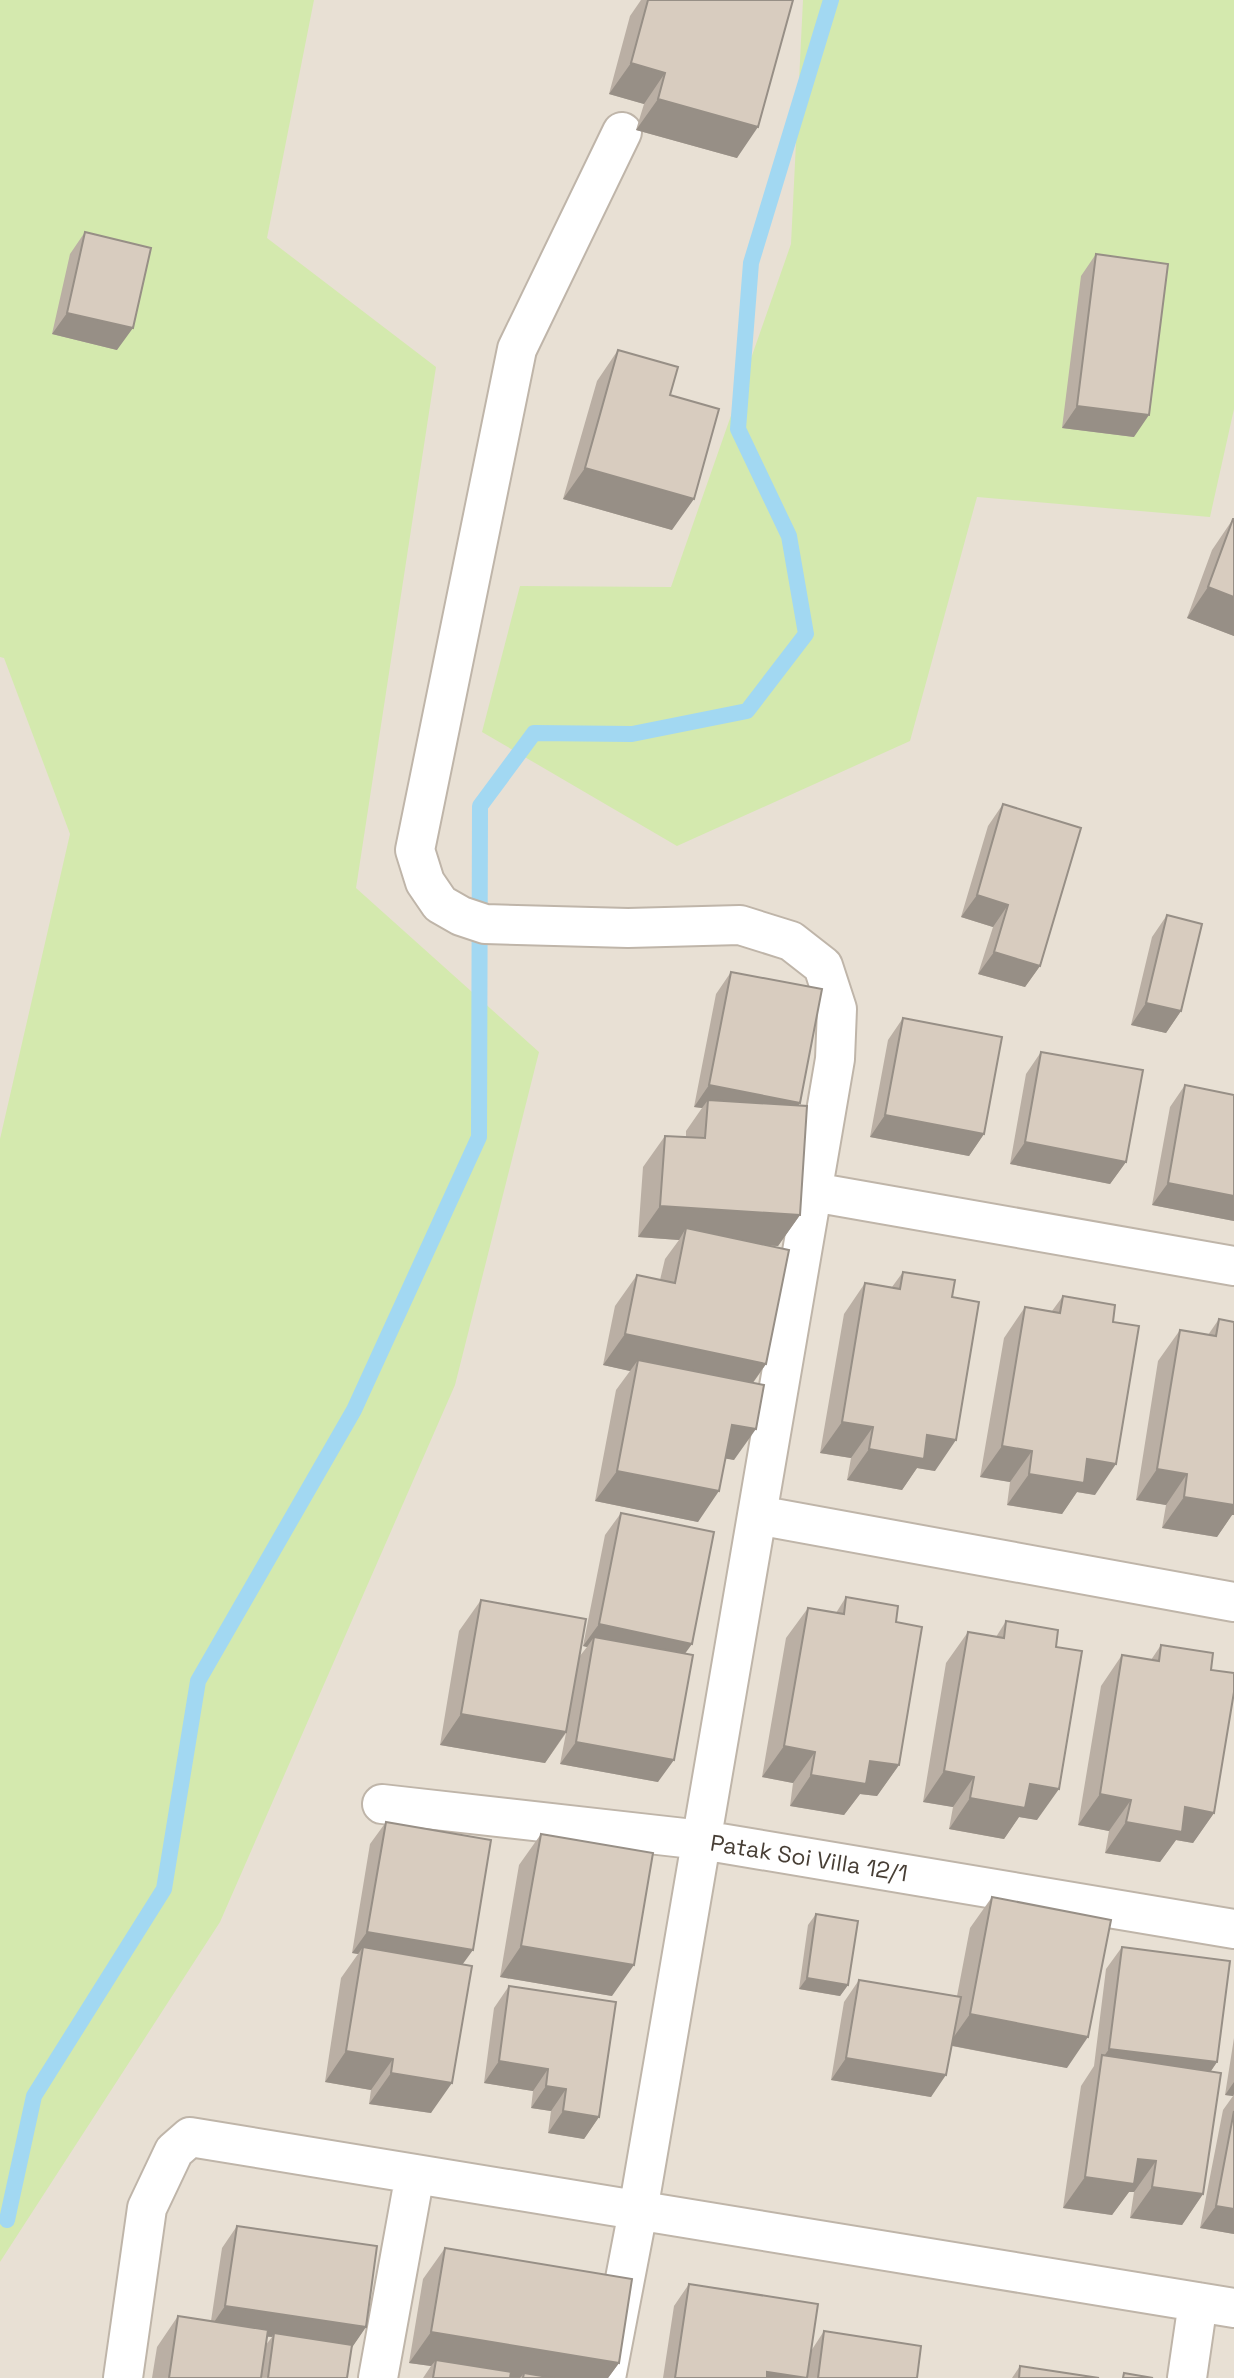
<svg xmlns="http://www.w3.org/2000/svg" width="1234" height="2378" font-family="'Space Grotesk',sans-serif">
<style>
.residential{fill:#e8e0d4}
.green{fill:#d4e9ae}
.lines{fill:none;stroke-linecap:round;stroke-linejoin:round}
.stream{stroke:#a2d8f2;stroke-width:16}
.minor-casing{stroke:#bfb5a9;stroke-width:42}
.minor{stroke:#fff;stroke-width:38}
.wall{fill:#baafa4;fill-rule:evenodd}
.shaded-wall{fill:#978f86}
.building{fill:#d8ccbf;stroke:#978f86;stroke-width:2}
.labels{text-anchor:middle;stroke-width:5;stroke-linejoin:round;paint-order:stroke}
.street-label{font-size:23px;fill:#473e35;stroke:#fff}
</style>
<rect width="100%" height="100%" fill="#f4eee7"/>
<path class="residential" d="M 0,0 L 1234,0 L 1234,2378 L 0,2378 Z"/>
<path class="green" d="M 0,0 L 314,0 L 267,238 L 436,367 L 356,888 L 539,1052 L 455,1385 L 220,1922 L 0,2262 L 0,1139 L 70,834 L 4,658 L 0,657 Z
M 803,0 L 1234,0 L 1234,409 L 1210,517 L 977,497 L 910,741 L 677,846 L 482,732 L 520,586 L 671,587 L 791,244 Z"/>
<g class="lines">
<path class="stream" d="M 7,2220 L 34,2096 L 164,1889 L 198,1681 L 354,1410 L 479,1137 L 480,806 L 534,733 L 632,734 L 747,711 L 806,634 L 789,536 L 738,429 L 751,263 L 831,0"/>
<defs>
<path id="minor" d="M 813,1192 L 1234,1266
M 757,1515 L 1234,1602
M 382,1804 L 702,1840 L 1234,1929
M 123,2378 L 147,2208 L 174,2151 L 190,2137 L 1234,2308
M 378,2378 L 415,2174
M 606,2378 L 638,2211 L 835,1059 L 837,1009 L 823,966 L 791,941 L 740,925 L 628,928 L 485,924 L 461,916 L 440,904 L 425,882 L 415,850 L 517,349 L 622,132
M 1187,2378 L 1198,2302"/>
</defs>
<use href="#minor" class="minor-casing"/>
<use href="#minor" class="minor"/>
</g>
<path class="wall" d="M 641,0 L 793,0 L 737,158 L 636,130 L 644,104 L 609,94 L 630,16 Z
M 85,232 L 117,350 L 52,334 L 70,254 Z
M 1096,254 L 1134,437 L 1062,428 L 1081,276 Z
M 618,350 L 670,395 L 672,530 L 563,499 L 597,381 Z
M 1233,519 L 1234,519 L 1234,636 L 1187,618 L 1212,550 Z
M 1003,804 L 1040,966 L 1025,987 L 978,974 L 993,927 L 961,917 L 988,826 Z
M 1167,915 L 1181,1011 L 1166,1033 L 1131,1025 L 1152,937 Z
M 731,972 L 798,1106 L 800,1215 L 778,1246 L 762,1245 L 766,1364 L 753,1383 L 734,1460 L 726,1458 L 698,1522 L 595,1501 L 616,1390 L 630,1371 L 603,1365 L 615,1306 L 637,1275 L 660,1280 L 665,1259 L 679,1240 L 638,1237 L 643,1167 L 665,1136 L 686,1137 L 686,1131 L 702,1108 L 694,1107 L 716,994 Z
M 903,1018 L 984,1134 L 969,1156 L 870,1137 L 888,1040 Z
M 1041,1052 L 1126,1162 L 1110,1184 L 1010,1164 L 1026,1074 Z
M 1185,1085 L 1234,1095 L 1234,1221 L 1152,1205 L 1170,1107 Z
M 903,1272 L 952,1297 L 935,1471 L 917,1468 L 902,1490 L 847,1480 L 851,1458 L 820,1453 L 844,1314 L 865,1283 L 892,1287 Z
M 1063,1296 L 1113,1322 L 1095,1495 L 1077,1492 L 1062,1514 L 1007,1505 L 1010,1482 L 980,1477 L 1004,1338 L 1025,1307 L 1052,1311 Z
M 1219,1319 L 1232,1515 L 1217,1537 L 1162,1528 L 1166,1505 L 1136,1500 L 1158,1361 L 1180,1330 L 1208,1335 Z
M 621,1513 L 685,1653 L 658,1782 L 560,1764 L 566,1733 L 545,1763 L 440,1745 L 459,1631 L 481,1600 L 579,1657 L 587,1647 L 583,1646 L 605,1535 Z
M 846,1597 L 896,1622 L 899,1765 L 877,1796 L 860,1794 L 844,1815 L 790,1806 L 793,1783 L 762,1777 L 786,1638 L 808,1608 L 836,1613 Z
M 1006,1621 L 1056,1647 L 1037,1820 L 1019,1817 L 1004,1839 L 949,1829 L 953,1807 L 923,1802 L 946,1663 L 968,1632 L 996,1637 Z
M 1161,1645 L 1211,1670 L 1214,1813 L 1193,1843 L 1176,1840 L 1160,1862 L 1105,1853 L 1109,1831 L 1078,1825 L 1101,1686 L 1122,1655 L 1151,1660 Z
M 386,1822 L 463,1964 L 431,2113 L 369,2104 L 371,2090 L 325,2082 L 341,1978 L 358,1954 L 352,1953 L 370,1844 Z
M 541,1834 L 612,1996 L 500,1977 L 519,1865 Z
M 992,1897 L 1067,2068 L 952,2046 L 931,2097 L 831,2080 L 844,2002 L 859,1980 L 957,1996 L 970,1928 Z
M 816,1914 L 848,1985 L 840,1996 L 799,1989 L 808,1925 Z
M 1122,1947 L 1217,2062 L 1211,2071 L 1203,2194 L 1182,2225 L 1130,2218 L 1134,2192 L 1129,2192 L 1112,2215 L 1063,2208 L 1081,2086 L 1094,2066 L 1106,1969 Z
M 509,1986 L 599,2117 L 584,2139 L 548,2133 L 551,2111 L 531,2108 L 533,2091 L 484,2083 L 494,2008 Z
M 1234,2038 L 1234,2234 L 1200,2228 L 1223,2110 L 1233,2096 L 1225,2095 Z
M 237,2226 L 366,2327 L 351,2348 L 347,2378 L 152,2378 L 157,2347 L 178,2316 L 211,2321 L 222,2248 ZM 267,2337 L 272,2337 L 265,2346 Z
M 445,2248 L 619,2363 L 608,2378 L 423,2378 L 431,2366 L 409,2363 L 423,2279 Z
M 689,2284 L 811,2351 L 824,2331 L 917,2378 L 663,2378 L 674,2306 Z
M 1020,2366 L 1099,2378 L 1012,2378 Z"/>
<path class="shaded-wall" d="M 631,63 L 665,73 L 644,104 L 609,94 Z
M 658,99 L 758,127 L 737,158 L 636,130 Z
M 67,313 L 133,328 L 117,350 L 52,334 Z
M 1077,406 L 1149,415 L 1134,437 L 1062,428 Z
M 585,468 L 694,499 L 672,530 L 563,499 Z
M 1208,587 L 1234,597 L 1234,636 L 1187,618 Z
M 977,895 L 1008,905 L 993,927 L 961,917 Z
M 994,952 L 1040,966 L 1025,987 L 978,974 Z
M 1146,1003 L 1181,1011 L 1166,1033 L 1131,1025 Z
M 709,1085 L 800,1103 L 785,1125 L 708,1100 L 702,1108 L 694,1107 Z
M 885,1115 L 984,1134 L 969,1156 L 870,1137 Z
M 1025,1142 L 1126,1162 L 1110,1184 L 1010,1164 Z
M 1168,1183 L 1234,1196 L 1234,1221 L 1152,1205 Z
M 660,1206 L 800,1215 L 778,1246 L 684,1240 L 686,1228 L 679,1240 L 638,1237 Z
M 625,1334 L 766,1364 L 744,1395 L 638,1360 L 630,1371 L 603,1365 Z
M 842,1422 L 873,1427 L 851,1458 L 820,1453 Z
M 732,1425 L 756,1429 L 734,1460 L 710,1456 Z
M 927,1435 L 956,1440 L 935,1471 L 917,1468 L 902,1490 L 847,1480 L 869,1449 Z
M 1002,1446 L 1032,1451 L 1010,1482 L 980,1477 Z
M 1087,1459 L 1116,1464 L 1095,1495 L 1077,1492 L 1062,1514 L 1007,1505 L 1029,1474 Z
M 1157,1469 L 1187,1474 L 1166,1505 L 1136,1500 Z
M 617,1471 L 719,1491 L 698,1522 L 595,1501 Z
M 1234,1495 L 1234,1515 L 1232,1515 L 1217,1537 L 1162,1528 L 1184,1497 Z
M 599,1624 L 692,1644 L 676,1666 L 594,1637 L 587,1647 L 583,1646 Z
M 461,1714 L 566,1732 L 545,1763 L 440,1745 Z
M 576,1742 L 674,1760 L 658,1782 L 560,1764 Z
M 784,1746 L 815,1752 L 793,1783 L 762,1777 Z
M 870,1761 L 899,1765 L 877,1796 L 860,1794 L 844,1815 L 790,1806 L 811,1775 Z
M 944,1771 L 974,1777 L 953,1807 L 923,1802 Z
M 1030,1784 L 1059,1789 L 1037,1820 L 1019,1817 L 1004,1839 L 949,1829 L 970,1798 Z
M 1100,1794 L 1131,1800 L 1109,1831 L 1078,1825 Z
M 1185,1807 L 1214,1813 L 1193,1843 L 1176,1840 L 1160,1862 L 1105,1853 L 1126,1822 Z
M 367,1932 L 473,1950 L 457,1972 L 363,1947 L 358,1954 L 352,1953 Z
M 521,1946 L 634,1965 L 612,1996 L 500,1977 Z
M 807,1978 L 848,1985 L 840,1996 L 799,1989 Z
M 970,2014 L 1088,2037 L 1067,2068 L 948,2045 Z
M 1109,2049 L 1217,2062 L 1202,2084 L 1102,2059 Z
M 346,2051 L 393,2059 L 371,2090 L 325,2082 Z
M 846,2058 L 946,2075 L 931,2097 L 831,2080 Z
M 499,2061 L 548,2069 L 533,2091 L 484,2083 Z
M 391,2073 L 452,2083 L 431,2113 L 369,2104 Z
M 1234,2082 L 1234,2094 L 1233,2096 L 1225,2095 Z
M 546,2086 L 566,2089 L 551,2111 L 531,2108 Z
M 563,2111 L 599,2117 L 584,2139 L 548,2133 Z
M 1138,2159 L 1156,2161 L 1134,2192 L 1129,2192 L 1112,2215 L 1063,2208 L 1085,2177 Z
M 1152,2187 L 1203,2194 L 1182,2225 L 1130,2218 Z
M 1216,2206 L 1234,2209 L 1234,2234 L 1200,2228 Z
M 225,2306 L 366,2327 L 351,2349 L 274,2333 L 272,2337 L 210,2328 Z
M 431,2332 L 619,2363 L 608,2378 L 523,2378 L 524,2373 L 520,2378 L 502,2378 L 436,2360 L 431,2366 L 409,2363 Z
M 767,2372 L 806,2378 L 763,2378 Z"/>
<path class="building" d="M 648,0 L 793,0 L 758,127 L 658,99 L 665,73 L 631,63 Z
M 85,232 L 151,248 L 133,328 L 67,313 Z
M 1096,254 L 1168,264 L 1149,415 L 1077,406 Z
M 618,350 L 678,367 L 670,395 L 719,409 L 694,499 L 585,468 Z
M 1233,519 L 1234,519 L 1234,597 L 1208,587 Z
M 1003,804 L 1081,828 L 1040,966 L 994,952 L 1008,905 L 977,895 Z
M 1167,915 L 1202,924 L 1181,1011 L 1146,1003 Z
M 731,972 L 822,989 L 800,1103 L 709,1085 Z
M 903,1018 L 1002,1037 L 984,1134 L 885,1115 Z
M 1041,1052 L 1143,1070 L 1126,1162 L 1025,1142 Z
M 1185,1085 L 1234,1095 L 1234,1196 L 1168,1183 Z
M 708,1100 L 807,1106 L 800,1215 L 660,1206 L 665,1136 L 705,1138 Z
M 686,1228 L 789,1250 L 766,1364 L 625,1334 L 637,1275 L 675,1283 Z
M 903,1272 L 955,1280 L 952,1297 L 979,1302 L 956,1440 L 927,1435 L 924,1459 L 869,1449 L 873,1427 L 842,1422 L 865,1283 L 900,1289 Z
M 1063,1296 L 1115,1305 L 1113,1322 L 1139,1326 L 1116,1464 L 1087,1459 L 1084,1483 L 1029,1474 L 1032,1451 L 1002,1446 L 1025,1307 L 1060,1313 Z
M 1219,1319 L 1234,1322 L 1234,1505 L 1184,1497 L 1187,1474 L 1157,1469 L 1180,1330 L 1216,1336 Z
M 638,1360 L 764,1385 L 756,1429 L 732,1425 L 719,1491 L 617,1471 Z
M 621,1513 L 714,1532 L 692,1644 L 599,1624 Z
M 846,1597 L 898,1606 L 896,1622 L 922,1627 L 899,1765 L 870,1761 L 866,1784 L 811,1775 L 815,1752 L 784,1746 L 808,1608 L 844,1614 Z
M 481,1600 L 586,1619 L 566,1732 L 461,1714 Z
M 1006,1621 L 1058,1630 L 1056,1647 L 1082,1651 L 1059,1789 L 1030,1784 L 1025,1808 L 970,1798 L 974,1777 L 944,1771 L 968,1632 L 1004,1638 Z
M 594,1637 L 693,1655 L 674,1760 L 576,1742 Z
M 1161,1645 L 1213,1653 L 1211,1670 L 1234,1673 L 1234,1692 L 1214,1813 L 1185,1807 L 1182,1832 L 1126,1822 L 1131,1800 L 1100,1794 L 1122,1655 L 1159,1661 Z
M 386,1822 L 491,1840 L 473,1950 L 367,1932 Z
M 541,1834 L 653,1853 L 634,1965 L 521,1946 Z
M 992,1897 L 1111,1920 L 1088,2037 L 970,2014 Z
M 816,1914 L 858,1921 L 848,1985 L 807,1978 Z
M 363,1947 L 472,1966 L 452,2083 L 391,2073 L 393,2059 L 346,2051 Z
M 1122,1947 L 1230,1961 L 1217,2062 L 1109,2049 Z
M 859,1980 L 961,1997 L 946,2075 L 846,2058 Z
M 509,1986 L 616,2002 L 599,2117 L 563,2111 L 566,2089 L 546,2086 L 548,2069 L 499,2061 Z
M 1102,2055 L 1221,2073 L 1203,2194 L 1152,2187 L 1156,2161 L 1138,2159 L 1134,2184 L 1085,2177 Z
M 1234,2111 L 1234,2209 L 1216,2206 Z
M 237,2226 L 377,2246 L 366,2327 L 225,2306 Z
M 445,2248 L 632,2279 L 619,2363 L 431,2332 Z
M 689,2284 L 818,2304 L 807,2378 L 767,2372 L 767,2378 L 675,2378 Z
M 178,2316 L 268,2330 L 261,2378 L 169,2378 Z
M 824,2331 L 921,2346 L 917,2378 L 818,2378 Z
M 274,2333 L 352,2345 L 347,2378 L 268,2378 Z
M 436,2360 L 511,2372 L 510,2378 L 433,2378 Z
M 1020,2366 L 1099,2378 L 1019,2378 Z
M 524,2373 L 554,2378 L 523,2378 Z
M 1124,2373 L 1153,2378 L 1123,2378 Z"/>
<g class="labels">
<g class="street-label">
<text transform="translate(809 1858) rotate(9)" y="8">Patak Soi Villa 12/1</text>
</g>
</g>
</svg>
